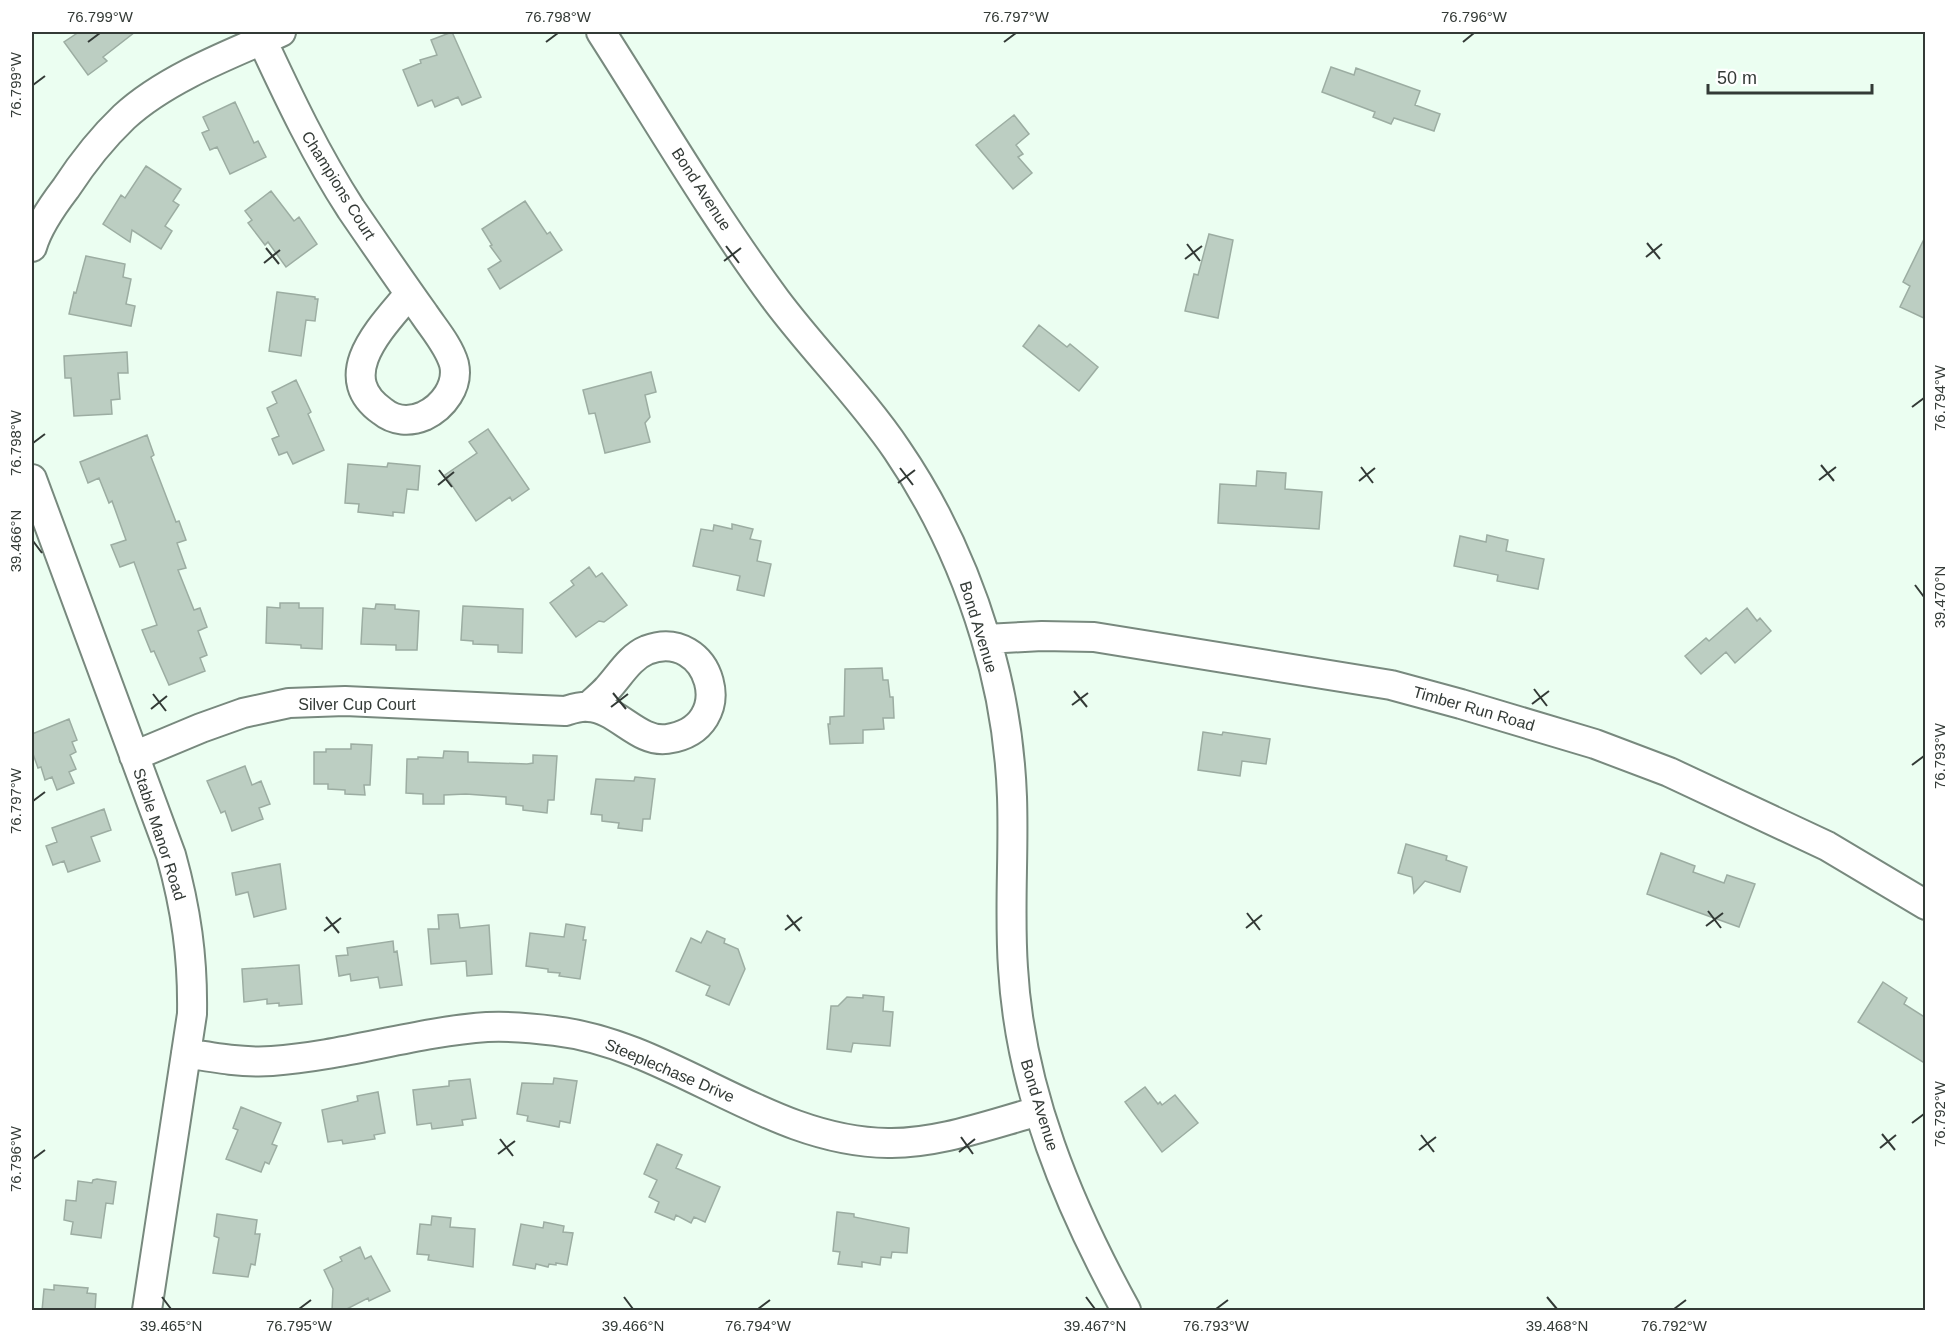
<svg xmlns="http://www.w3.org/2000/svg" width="1957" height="1342" font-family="Helvetica,sans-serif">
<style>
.building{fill:#bccec2;stroke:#9cada2;stroke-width:1.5}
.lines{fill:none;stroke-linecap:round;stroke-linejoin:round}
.minor-casing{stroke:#78897e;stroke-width:32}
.minor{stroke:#fff;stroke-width:28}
.ticks{fill:none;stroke:#333a36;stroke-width:2}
.labels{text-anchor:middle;stroke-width:4.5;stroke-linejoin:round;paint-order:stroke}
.street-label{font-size:16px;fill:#333a36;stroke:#fff}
.neatline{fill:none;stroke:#333a36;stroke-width:2}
.ticks-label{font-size:15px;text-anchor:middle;fill:#333a36}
</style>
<rect width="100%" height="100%" fill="#ebfef1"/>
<path class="building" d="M 79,32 L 135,32 L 103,57 L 107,61 L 88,75 L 64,42 Z
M 452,32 L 481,97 L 462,105 L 458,97 L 435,107 L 432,100 L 418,106 L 403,70 L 421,63 L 420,60 L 437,55 L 431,40 Z
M 1331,67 L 1354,75 L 1356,68 L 1420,91 L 1415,105 L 1440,114 L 1434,131 L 1394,118 L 1391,124 L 1373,117 L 1375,112 L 1322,92 Z
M 235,102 L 254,143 L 258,141 L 266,157 L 230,174 L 217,147 L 210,150 L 202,133 L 209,130 L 203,117 Z
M 1014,115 L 1029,134 L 1016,145 L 1023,154 L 1018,157 L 1032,173 L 1013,189 L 976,145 Z
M 146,166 L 181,189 L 173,201 L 179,205 L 165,226 L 172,231 L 161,249 L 132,230 L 130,242 L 103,224 L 121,195 L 125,198 Z
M 271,191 L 294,221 L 299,217 L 317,244 L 286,267 L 268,242 L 265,245 L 248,223 L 252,220 L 245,211 Z
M 525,201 L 547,234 L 550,232 L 562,250 L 500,289 L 488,269 L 501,261 L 490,246 L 492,245 L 482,229 Z
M 1209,234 L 1233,240 L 1218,318 L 1185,311 L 1194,274 L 1198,275 Z
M 1926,235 L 1926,319 L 1900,307 L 1910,286 L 1903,282 Z
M 86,256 L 125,264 L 123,277 L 131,279 L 126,304 L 135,306 L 131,326 L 69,314 L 74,292 L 76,293 Z
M 277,292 L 315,297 L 315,299 L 318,299 L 315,321 L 306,320 L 301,356 L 269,351 Z
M 1039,325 L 1067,347 L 1070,344 L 1098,367 L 1079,391 L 1023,346 Z
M 127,352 L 128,373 L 118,373 L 120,399 L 111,400 L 112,414 L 74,416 L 71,378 L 65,378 L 64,356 Z
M 651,372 L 656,392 L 645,395 L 650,417 L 645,423 L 650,442 L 605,453 L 595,413 L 589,414 L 583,390 Z
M 296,380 L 311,412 L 308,414 L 324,450 L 293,464 L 287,452 L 279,455 L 272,439 L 279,436 L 267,408 L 277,403 L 272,392 Z
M 488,429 L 529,489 L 512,501 L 510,497 L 476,521 L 445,475 L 477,453 L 469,442 Z
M 147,435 L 154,455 L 151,457 L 176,522 L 179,521 L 186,540 L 177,543 L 186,568 L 178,570 L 194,610 L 200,608 L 207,627 L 198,631 L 207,655 L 200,658 L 205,671 L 169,685 L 154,651 L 151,652 L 142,630 L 157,625 L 134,562 L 120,567 L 111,545 L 126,540 L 112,501 L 109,503 L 99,478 L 88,483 L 80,462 Z
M 388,463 L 420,466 L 418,490 L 407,489 L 404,513 L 393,512 L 393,516 L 358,512 L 359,504 L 345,503 L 348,464 L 387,467 Z
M 1257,471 L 1286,473 L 1285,489 L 1322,492 L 1319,529 L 1218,523 L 1220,484 L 1256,486 Z
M 732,524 L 753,529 L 750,539 L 761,541 L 757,561 L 771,564 L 764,596 L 737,590 L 740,576 L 693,566 L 701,529 L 713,531 L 714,525 L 732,529 Z
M 1487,535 L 1508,540 L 1506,551 L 1544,559 L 1538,589 L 1497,581 L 1498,575 L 1454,566 L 1460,536 L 1486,542 Z
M 589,567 L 596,577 L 602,573 L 627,605 L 604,622 L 599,621 L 576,637 L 550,603 L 574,585 L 571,581 Z
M 280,603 L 299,603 L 299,608 L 323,608 L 322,649 L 301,648 L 301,645 L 266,643 L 267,607 L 280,608 Z
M 376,604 L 395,605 L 395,609 L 419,611 L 417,650 L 396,650 L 396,645 L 361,644 L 363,608 L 375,609 Z
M 463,606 L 523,609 L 522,653 L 498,652 L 498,645 L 473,644 L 473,641 L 461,640 Z
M 1747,608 L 1757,621 L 1760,618 L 1771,631 L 1735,663 L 1726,652 L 1701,674 L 1685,656 L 1706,638 L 1709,641 Z
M 882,668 L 883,680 L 888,680 L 890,697 L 893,697 L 894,718 L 883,718 L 884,729 L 863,730 L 863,743 L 830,744 L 828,724 L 830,724 L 830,717 L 844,716 L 845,669 Z
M 69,719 L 77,740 L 72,742 L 76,752 L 70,755 L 76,769 L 69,772 L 74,783 L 57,790 L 52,777 L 45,780 L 41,767 L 38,768 L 32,751 L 32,734 Z
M 1203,732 L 1222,735 L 1223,732 L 1270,739 L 1266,764 L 1242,761 L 1240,776 L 1198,770 Z
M 351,744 L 372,745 L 370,785 L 364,785 L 365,795 L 345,794 L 345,790 L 328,789 L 328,784 L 314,784 L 314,752 L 326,752 L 326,749 L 351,749 Z
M 444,751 L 468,752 L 468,762 L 527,764 L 533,763 L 533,755 L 557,756 L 554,800 L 548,800 L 547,813 L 523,810 L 523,806 L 506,804 L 506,797 L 466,794 L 444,795 L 444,804 L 423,804 L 423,794 L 406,793 L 407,759 L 418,759 L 418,757 L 443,758 Z
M 245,766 L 252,785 L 261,781 L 270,804 L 259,808 L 263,819 L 232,831 L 225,811 L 221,813 L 207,781 Z
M 635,777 L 655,779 L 650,819 L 643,819 L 642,831 L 618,828 L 619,823 L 602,821 L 602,815 L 591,814 L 596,779 L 634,781 Z
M 104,809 L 111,830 L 91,837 L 100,861 L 68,872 L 64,861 L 53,865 L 46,846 L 57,842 L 52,828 Z
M 1406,844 L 1447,856 L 1446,860 L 1467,867 L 1460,892 L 1425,881 L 1414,893 L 1412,877 L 1398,873 Z
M 1661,853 L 1695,866 L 1693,872 L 1724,883 L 1727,875 L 1755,884 L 1739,927 L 1647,894 Z
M 280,864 L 286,909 L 254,917 L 248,892 L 236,895 L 232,873 Z
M 458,914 L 460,928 L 489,925 L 492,974 L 467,976 L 466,961 L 431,964 L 428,929 L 439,929 L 438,915 Z
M 566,924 L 585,927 L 583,940 L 586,940 L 580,979 L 559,976 L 560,973 L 548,972 L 548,969 L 526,966 L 530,933 L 564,937 Z
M 707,931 L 725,939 L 724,943 L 738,949 L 745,969 L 729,1005 L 706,995 L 710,986 L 676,971 L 691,938 L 701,943 Z
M 393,941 L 394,952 L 397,951 L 402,985 L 380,988 L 378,977 L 351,981 L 350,974 L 339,976 L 336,956 L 348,955 L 347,948 Z
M 299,965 L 302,1004 L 279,1006 L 279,1003 L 267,1004 L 267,999 L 244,1002 L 242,969 Z
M 1883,982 L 1907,998 L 1904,1004 L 1926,1018 L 1926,1064 L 1858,1022 Z
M 863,995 L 884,997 L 883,1011 L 893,1012 L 890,1046 L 853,1043 L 851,1052 L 827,1049 L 831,1006 L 838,1006 L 847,997 L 863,998 Z
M 554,1078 L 577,1081 L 570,1123 L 560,1121 L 559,1127 L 527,1121 L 528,1116 L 517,1114 L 522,1083 L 553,1084 Z
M 470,1079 L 476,1118 L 462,1120 L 463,1125 L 432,1129 L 431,1123 L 417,1125 L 413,1090 L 449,1086 L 449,1081 Z
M 1145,1087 L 1158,1104 L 1160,1102 L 1162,1105 L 1175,1095 L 1198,1123 L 1162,1152 L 1125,1102 Z
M 378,1092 L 385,1133 L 374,1135 L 375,1139 L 343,1144 L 342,1140 L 328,1142 L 322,1110 L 358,1101 L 357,1096 Z
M 241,1107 L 281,1123 L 272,1144 L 277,1146 L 269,1164 L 265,1162 L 261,1172 L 226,1159 L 238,1130 L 233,1128 Z
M 657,1144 L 682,1155 L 676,1168 L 720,1187 L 705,1222 L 694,1217 L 691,1223 L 676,1215 L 674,1220 L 655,1212 L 659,1202 L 649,1197 L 657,1180 L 644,1174 Z
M 97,1179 L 116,1182 L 113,1204 L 106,1203 L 101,1238 L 71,1234 L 73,1222 L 64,1220 L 66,1200 L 76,1201 L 78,1181 L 92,1183 L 93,1180 Z
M 837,1212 L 854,1214 L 854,1217 L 909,1228 L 907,1253 L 892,1252 L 891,1258 L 881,1257 L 880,1265 L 862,1262 L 862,1267 L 838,1264 L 840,1252 L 833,1251 Z
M 217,1214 L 257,1220 L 255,1234 L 260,1234 L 255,1265 L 251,1264 L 248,1277 L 213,1273 L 219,1238 L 214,1236 Z
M 432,1216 L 451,1218 L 450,1227 L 475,1229 L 473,1267 L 428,1260 L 429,1255 L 417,1254 L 420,1224 L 431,1225 Z
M 544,1222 L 564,1226 L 563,1232 L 573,1233 L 567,1265 L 556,1263 L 556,1265 L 549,1264 L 548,1267 L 536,1264 L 535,1269 L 513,1265 L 521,1224 L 543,1228 Z
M 360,1247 L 365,1259 L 371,1256 L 390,1291 L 369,1301 L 368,1298 L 343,1311 L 332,1311 L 333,1289 L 324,1270 L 342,1261 L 340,1257 Z
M 54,1285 L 88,1288 L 87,1293 L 96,1294 L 95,1311 L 42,1311 L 44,1289 L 54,1290 Z"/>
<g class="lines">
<defs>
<path id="minor" d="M 601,32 C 658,121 713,215 776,300 C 815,352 861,397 897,450 C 936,507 965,570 985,636 C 1001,688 1010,743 1012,797 C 1014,854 1009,911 1013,968 C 1020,1090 1068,1205 1126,1310
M 262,40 C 289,98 316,155 351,209 C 375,244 399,279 424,314 C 434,329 449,346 454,364 C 459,386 443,407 424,416 C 410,422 394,421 382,411 C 331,375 384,325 409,294
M 32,247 C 38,226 53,205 66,188 C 83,162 102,138 124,117 C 165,79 230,54 281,32
M 32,479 L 171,855 C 186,909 193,957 192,1014 L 147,1310
M 986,639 L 1042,636 L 1094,637 L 1391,685 L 1461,704 L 1595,744 L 1669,772 L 1827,846 L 1926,905
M 134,756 L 201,728 L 243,713 L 289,703 L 345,701 L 565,711 C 572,709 581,706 588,707 C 617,708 638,743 667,739 C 742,728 710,626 647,650 C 630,657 620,675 608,688 C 602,695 595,700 588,707
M 186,1053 C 215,1058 243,1063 272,1061 C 344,1056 415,1032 487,1027 C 510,1026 533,1028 555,1031 C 673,1045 768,1142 888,1143 C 938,1144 991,1124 1039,1111"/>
</defs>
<use href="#minor" class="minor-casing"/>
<use href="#minor" class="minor"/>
</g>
<path class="ticks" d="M 88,42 L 100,33M 546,42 L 558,33M 1004,42 L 1016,33M 1463,42 L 1474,33M 33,85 L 45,76M 1647,243 L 1660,259M 1187,244 L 1200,261M 726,246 L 739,263M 266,248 L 279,264M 1646,257 L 1662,244M 1185,259 L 1202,246M 724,261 L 741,248M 264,263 L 280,250M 1912,407 L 1924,398M 33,443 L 45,434M 1821,465 L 1834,481M 1361,467 L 1373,483M 900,468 L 913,485M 439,470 L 452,487M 1819,480 L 1836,467M 1359,481 L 1375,468M 898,483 L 915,470M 438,485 L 454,472M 33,541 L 42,553M 1915,585 L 1924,597M 1534,689 L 1547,706M 1074,691 L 1087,707M 613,693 L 626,709M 153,694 L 166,711M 1532,704 L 1549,691M 1072,705 L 1088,693M 611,707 L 628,694M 151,709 L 167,696M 1912,765 L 1924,756M 33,801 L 45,792M 1708,911 L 1721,928M 1247,913 L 1260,930M 787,915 L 800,931M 326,917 L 339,933M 1706,926 L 1723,913M 1246,928 L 1262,915M 785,930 L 802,917M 324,931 L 341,918M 1912,1123 L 1924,1114M 1882,1134 L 1895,1150M 1421,1135 L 1434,1152M 961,1137 L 973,1154M 500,1139 L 513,1156M 1880,1148 L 1896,1135M 1419,1150 L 1436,1137M 959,1152 L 975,1139M 498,1154 L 515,1141M 33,1159 L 45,1150M 162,1297 L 171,1309M 624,1297 L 633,1309M 1086,1297 L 1095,1309M 1547,1297 L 1557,1309M 299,1309 L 311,1300M 758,1309 L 770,1300M 1216,1309 L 1228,1300M 1674,1309 L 1686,1300"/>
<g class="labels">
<g class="street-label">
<text transform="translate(339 185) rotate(58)" y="6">Champions Court</text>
<text transform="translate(702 189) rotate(57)" y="6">Bond Avenue</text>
<text transform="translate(979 627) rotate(73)" y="6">Bond Avenue</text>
<text x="357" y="710">Silver Cup Court</text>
<text transform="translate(1474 708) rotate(16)" y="6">Timber Run Road</text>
<text transform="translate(160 834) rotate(72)" y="6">Stable Manor Road</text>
<text transform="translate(670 1070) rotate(23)" y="6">Steeplechase Drive</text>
<text transform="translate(1040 1105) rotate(73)" y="6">Bond Avenue</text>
</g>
</g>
<rect width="1957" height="1342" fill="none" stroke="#ffffff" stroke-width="66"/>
<path d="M1708 84v9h164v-9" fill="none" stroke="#333a36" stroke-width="3"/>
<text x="1717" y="84" font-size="18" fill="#333a36" stroke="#ffffff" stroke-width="4.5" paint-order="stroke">50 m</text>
<rect x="33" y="33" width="1891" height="1276" class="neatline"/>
<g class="ticks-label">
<text x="100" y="22">76.799°W</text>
<text x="558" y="22">76.798°W</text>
<text x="1016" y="22">76.797°W</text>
<text x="1474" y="22">76.796°W</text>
<text transform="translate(16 85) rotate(-90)" y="5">76.799°W</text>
<text transform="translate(1940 398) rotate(-90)" y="5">76.794°W</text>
<text transform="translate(16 443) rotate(-90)" y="5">76.798°W</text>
<text transform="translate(16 541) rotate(-90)" y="5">39.466°N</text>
<text transform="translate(1940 597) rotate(-90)" y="5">39.470°N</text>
<text transform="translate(1940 756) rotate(-90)" y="5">76.793°W</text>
<text transform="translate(16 801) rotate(-90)" y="5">76.797°W</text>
<text transform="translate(1940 1114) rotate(-90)" y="5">76.792°W</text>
<text transform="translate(16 1159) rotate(-90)" y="5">76.796°W</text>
<text x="171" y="1331">39.465°N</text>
<text x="299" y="1331">76.795°W</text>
<text x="633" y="1331">39.466°N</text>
<text x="758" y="1331">76.794°W</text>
<text x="1095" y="1331">39.467°N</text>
<text x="1216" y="1331">76.793°W</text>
<text x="1557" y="1331">39.468°N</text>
<text x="1674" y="1331">76.792°W</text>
</g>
</svg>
